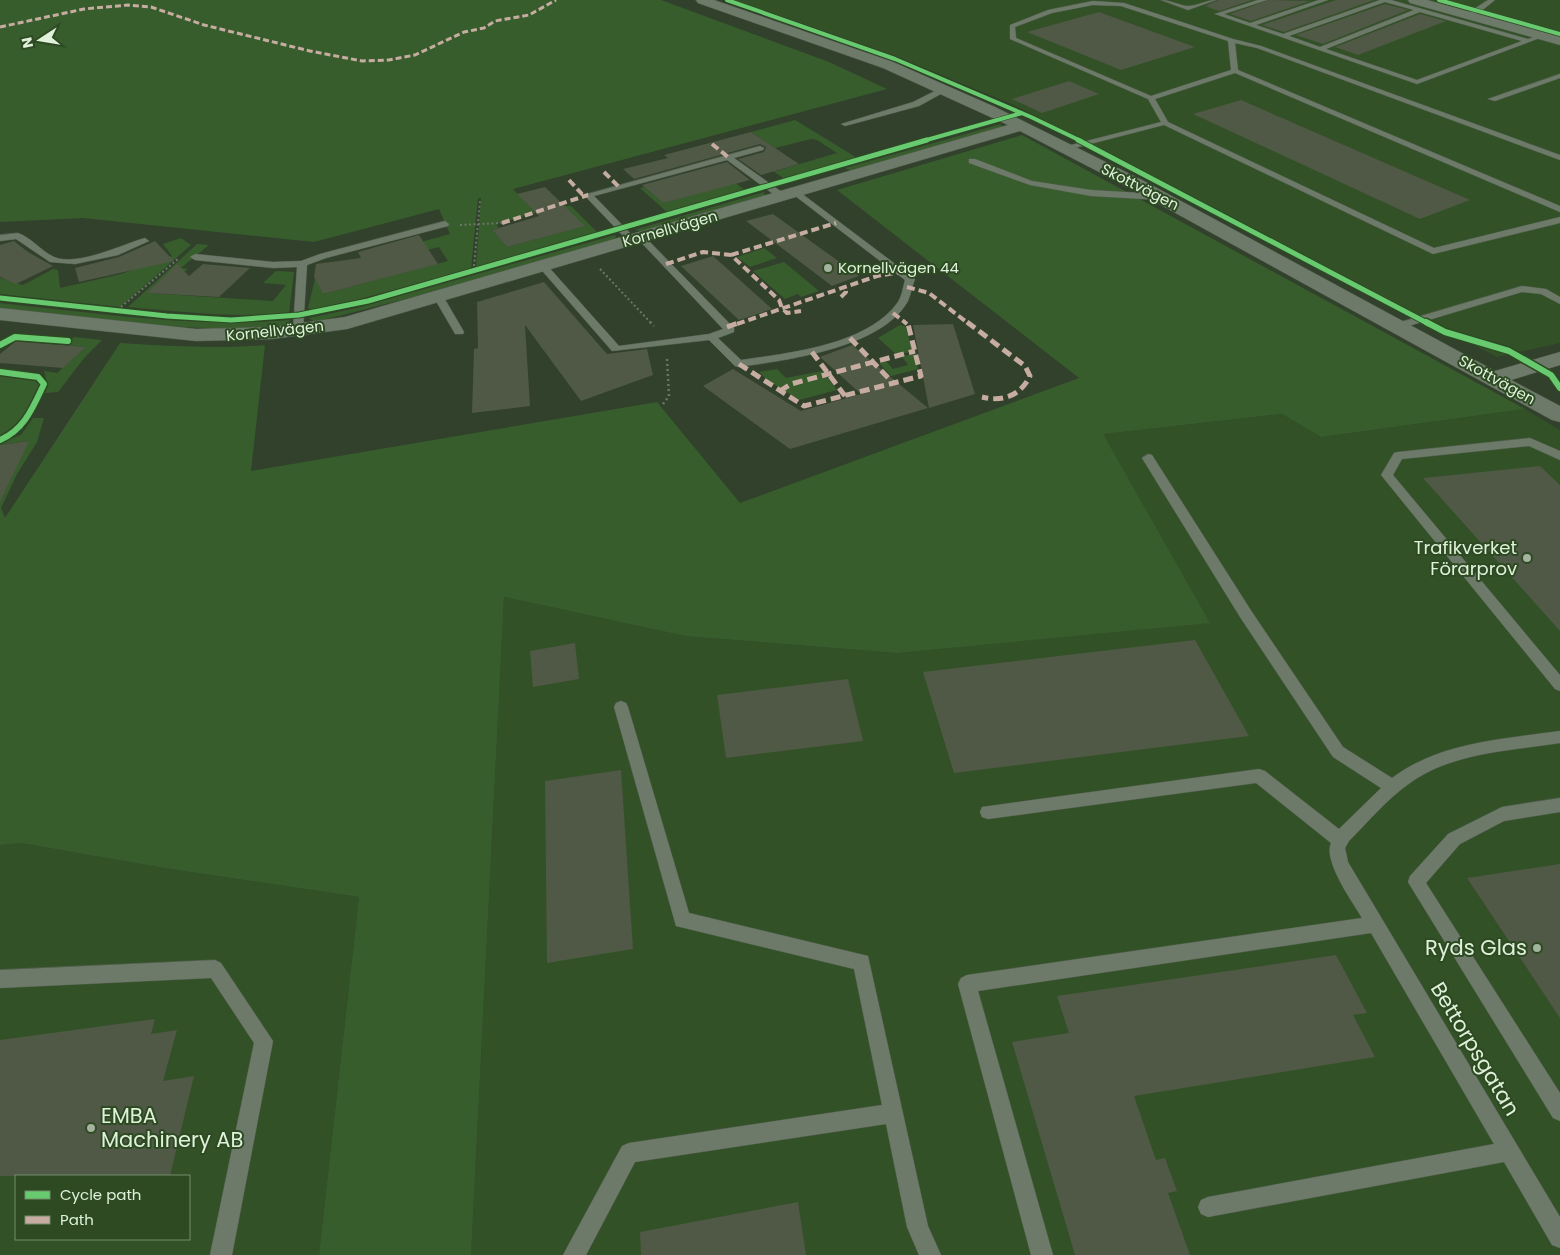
<svg xmlns="http://www.w3.org/2000/svg" width="1560" height="1255" font-family="Poppins,sans-serif">
<style>
.built{fill:#325127;fill-rule:evenodd}
.green{fill:#385d2c}
.building{fill:#505846}
.lines{fill:none;stroke-linecap:round;stroke-linejoin:round}
.service-casing{stroke:#515e4c;stroke-width:1}
.minor-casing{stroke:#515e4c;stroke-width:1}
.path-far1{stroke:#6a7667;stroke-width:2;stroke-dasharray:2 2.5;stroke-linecap:butt}
.path{stroke:#6a7667;stroke-width:2.5;stroke-dasharray:2 3;stroke-linecap:butt}
.service{fill:#6d7a69;fill-rule:evenodd}
.minor{fill:#6d7a69;fill-rule:evenodd}
.quiet-far2{stroke:#c7aca2;stroke-width:3;stroke-dasharray:6 3;stroke-linecap:butt}
.quiet-far1{stroke:#c7aca2;stroke-width:4;stroke-dasharray:8 4;stroke-linecap:butt}
.quiet{stroke:#c7aca2;stroke-width:5;stroke-dasharray:10 5;stroke-linecap:butt}
.cycleway-far2-casing{stroke:#2d4a23;stroke-width:5}
.cycleway-far1-casing{stroke:#2d4a23;stroke-width:7}
.cycleway-casing{stroke:#2d4a23;stroke-width:9}
.cycleway-far2{stroke:#67ca6e;stroke-width:4}
.cycleway-far1{stroke:#67ca6e;stroke-width:5}
.cycleway{stroke:#67ca6e;stroke-width:6}
.poi-dot{fill:#a3b39d;stroke:#2d4a23;stroke-width:2}
.labels{text-anchor:middle;stroke-width:4;stroke-linejoin:round;paint-order:stroke}
.far-street-label{font-size:15px;fill:#e0f1da;stroke:#2d4a23}
.far-poi-label{font-size:15px;fill:#e0f1da;stroke:#2d4a23;text-anchor:start}
.poi-label{font-size:18px;fill:#e0f1da;stroke:#2d4a23;text-anchor:end}
.near-poi-label{font-size:21px;fill:#e0f1da;stroke:#2d4a23;text-anchor:end}
.near-street-label{font-size:21px;fill:#e0f1da;stroke:#2d4a23}
</style>
<rect width="100%" height="100%" fill="#31412c"/>
<path class="built" d="M 734,0 L 1560,0 L 1560,343 L 1497,357 L 1014,105 L 893,55 Z
M 1525,409 L 1560,430 L 1560,1255 L 471,1255 L 504,597 L 685,636 L 897,653 L 1209,622 L 1102,434 L 1282,414 L 1321,437 Z
M 21,843 L 158,867 L 359,897 L 319,1255 L 0,1255 L 0,845 ZM 16,1176 L 189,1176 L 189,1239 L 16,1239 Z"/>
<path class="green" d="M 0,0 L 661,0 L 829,62 L 887,89 L 513,189 L 536,213 L 496,224 L 499,228 L 492,230 L 507,247 L 584,226 L 561,206 L 571,206 L 598,233 L 476,267 L 481,198 L 478,198 L 471,269 L 356,300 L 312,310 L 308,308 L 315,279 L 323,294 L 448,261 L 439,247 L 407,255 L 410,245 L 450,234 L 439,209 L 314,242 L 83,218 L 0,222 Z
M 795,120 L 859,159 L 786,180 L 754,158 L 755,154 L 759,153 L 776,171 L 837,153 L 817,140 L 811,139 L 775,148 L 751,132 Z
M 1001,124 L 1002,127 L 850,171 L 845,168 Z
M 1022,135 L 1525,409 L 1321,437 L 1282,414 L 1103,434 L 1210,623 L 897,653 L 685,636 L 504,597 L 471,1255 L 319,1255 L 359,897 L 158,867 L 21,843 L 0,845 L 0,476 L 28,441 L 0,445 L 0,443 L 21,435 L 33,418 L 44,418 L 37,442 L 17,474 L 1,508 L 5,518 L 120,343 C 169,346 216,349 265,345 L 251,471 L 657,402 L 740,503 L 1079,378 L 837,190 Z
M 716,168 L 746,191 L 668,213 L 640,188 L 644,187 L 663,203 L 730,184 Z
M 764,192 L 765,196 L 642,231 L 634,230 Z
M 615,235 L 616,237 L 613,240 L 444,289 L 315,322 L 309,318 L 361,307 Z
M 181,238 L 191,245 L 120,307 L 0,294 L 0,278 L 23,285 L 53,269 L 58,270 L 60,288 L 121,274 L 172,256 L 163,244 Z
M 197,244 L 209,245 L 181,268 L 188,269 L 177,278 L 163,278 L 148,293 L 273,301 L 286,285 L 263,283 L 276,271 L 294,272 L 289,313 C 235,318 182,312 128,307 Z
M 764,248 L 777,258 L 750,267 L 737,257 Z
M 784,262 L 819,291 L 801,297 L 798,294 L 785,299 L 753,271 Z
M 0,303 C 96,313 193,328 290,320 L 287,325 C 192,336 95,317 0,308 Z
M 900,325 L 905,326 L 913,351 L 897,355 L 878,338 Z
M 74,337 L 102,340 L 85,357 L 58,392 L 45,393 L 48,386 L 44,371 L 57,373 L 86,347 L 65,345 Z
M 914,353 L 918,369 L 891,376 L 879,363 L 886,361 L 893,369 L 908,365 L 902,357 Z
M 777,369 L 786,378 L 822,371 L 837,390 L 799,400 L 766,379 L 759,372 Z
M 0,375 L 33,378 L 41,386 C 31,407 23,430 0,439 Z"/>
<path class="building" d="M 1218,0 L 1252,0 L 1219,11 L 1205,6 Z
M 1269,0 L 1310,1 L 1251,21 L 1230,14 Z
M 1336,0 L 1374,0 L 1284,32 L 1262,25 Z
M 1385,4 L 1408,10 L 1323,44 L 1296,35 Z
M 1099,12 L 1195,47 L 1121,70 L 1027,32 Z
M 1420,14 L 1446,21 L 1358,55 L 1335,47 Z
M 1069,81 L 1099,94 L 1042,113 L 1012,99 Z
M 1241,100 L 1470,200 L 1420,219 L 1193,114 Z
M 751,132 L 799,164 L 761,175 L 738,159 L 764,152 L 766,147 L 760,144 L 634,179 L 623,169 L 668,158 L 664,155 Z
M 727,162 L 750,180 L 663,203 L 642,185 Z
M 545,187 L 585,226 L 507,247 L 492,230 L 539,216 L 517,194 Z
M 773,214 L 859,276 L 832,286 L 746,221 Z
M 419,235 L 438,264 L 323,294 L 314,277 L 316,264 L 361,258 L 358,252 Z
M 14,241 L 28,252 L 53,266 L 16,284 L 0,277 L 0,245 Z
M 155,241 L 174,261 L 79,282 L 75,268 L 119,257 Z
M 713,256 L 772,309 L 739,320 L 681,266 Z
M 177,264 L 189,276 L 203,264 L 250,268 L 219,297 L 147,293 Z
M 544,282 L 607,354 L 647,349 L 653,375 L 581,401 L 525,325 L 530,406 L 472,413 L 474,349 L 478,348 L 477,302 Z
M 953,324 L 975,394 L 929,408 L 913,325 Z
M 16,341 L 86,347 L 63,368 L 0,363 L 0,354 Z
M 852,345 L 928,408 L 790,449 L 703,386 L 733,369 L 801,411 L 861,394 L 820,357 Z
M 29,441 L 0,502 L 0,445 Z
M 1540,466 L 1560,485 L 1560,631 L 1423,478 Z
M 1195,640 L 1249,736 L 954,773 L 923,672 Z
M 575,643 L 579,679 L 533,687 L 530,651 Z
M 848,679 L 863,741 L 726,758 L 717,695 Z
M 621,770 L 633,949 L 547,963 L 545,781 Z
M 1560,864 L 1560,1018 L 1467,878 Z
M 1336,955 L 1367,1013 L 1353,1015 L 1375,1057 L 1134,1096 L 1156,1160 L 1165,1158 L 1177,1191 L 1168,1193 L 1190,1255 L 1075,1255 L 1012,1042 L 1069,1033 L 1057,996 Z
M 155,1019 L 151,1034 L 177,1030 L 163,1081 L 194,1076 L 170,1176 L 0,1176 L 0,1040 Z
M 798,1202 L 806,1255 L 641,1255 L 640,1232 Z"/>
<g class="lines">
<defs>
<path id="service" d="M 1161,0 C 1171,0 1180,6 1188,6 C 1198,6 1206,0 1216,0 L 1188,10 Z
M 1258,0 L 1267,0 L 1224,14 L 1250,23 L 1319,0 L 1328,0 L 1256,25 L 1283,34 L 1380,0 L 1391,0 L 1528,39 L 1542,34 L 1545,36 L 1417,84 L 1215,14 ZM 1385,2 L 1414,10 L 1320,47 L 1289,36 ZM 1420,12 L 1522,41 L 1417,80 L 1326,49 Z
M 1488,0 L 1495,0 L 1480,12 L 1468,17 L 1465,15 Z
M 1093,1 L 1124,3 L 1233,39 L 1261,46 L 1560,155 L 1560,160 L 1257,48 L 1235,43 L 1238,70 L 1560,206 L 1560,212 L 1235,73 L 1155,99 L 1168,122 L 1434,248 L 1560,217 L 1560,223 L 1433,254 L 1164,125 L 1063,151 L 1063,147 L 1161,122 L 1148,99 L 1010,39 L 1010,25 L 1048,10 ZM 1093,5 L 1121,6 L 1228,41 L 1231,70 L 1151,96 L 1016,38 L 1015,27 L 1052,13 Z
M 1560,74 L 1560,78 L 1495,101 L 1488,99 Z
M 941,88 L 948,90 L 919,106 L 845,126 L 841,124 L 913,102 Z
M 760,146 L 764,148 L 763,150 L 734,158 L 786,195 L 786,199 L 780,199 L 727,160 L 594,196 L 635,238 L 635,242 L 629,242 L 584,195 Z
M 969,159 L 975,159 L 1032,181 L 1091,190 L 1160,194 L 1164,197 L 1160,200 L 1091,196 L 1030,185 L 969,163 Z
M 797,190 L 915,279 C 912,286 911,294 908,301 C 882,348 787,360 739,367 L 735,366 L 709,340 L 612,351 L 538,266 L 540,264 L 546,264 L 619,346 L 709,334 L 723,329 L 637,238 L 641,235 L 644,236 L 734,328 L 734,332 L 718,338 L 741,360 C 789,353 868,345 898,302 C 902,296 903,287 905,280 L 794,195 L 793,193 Z
M 445,221 L 449,224 L 448,226 L 326,258 L 307,265 L 303,330 L 298,333 L 293,330 L 297,267 L 273,268 L 195,260 L 190,257 L 195,254 L 273,262 L 301,261 L 320,254 Z
M 18,233 C 32,238 41,251 54,257 C 77,267 123,244 145,238 L 149,241 L 118,255 L 75,264 L 50,262 L 16,239 L 0,241 L 0,235 Z
M 1522,286 L 1546,289 L 1560,297 L 1560,304 L 1541,294 L 1522,292 L 1402,328 L 1394,328 L 1393,326 L 1394,324 Z
M 438,293 L 443,296 L 464,332 L 463,334 L 455,334 L 454,332 L 433,296 Z
M 1530,438 L 1560,451 L 1560,460 L 1529,446 L 1402,459 L 1393,475 L 1560,675 L 1560,691 L 1555,689 L 1381,475 L 1394,453 L 1398,452 Z
M 1148,454 L 1152,455 L 1250,609 L 1343,747 L 1392,778 C 1440,742 1503,739 1560,731 L 1560,743 C 1510,751 1453,752 1410,783 C 1387,799 1369,821 1349,841 L 1345,848 L 1348,862 L 1560,1217 L 1560,1248 L 1552,1245 L 1504,1162 L 1208,1217 L 1201,1214 L 1198,1207 L 1201,1200 L 1208,1197 L 1494,1144 L 1371,933 L 978,991 L 1053,1255 L 1031,1255 L 958,984 L 961,978 L 967,975 L 1362,918 C 1352,901 1323,861 1331,843 L 1256,783 L 988,819 L 982,817 L 980,812 L 982,807 L 1259,769 L 1265,771 L 1339,829 L 1381,788 L 1333,757 L 1240,617 L 1142,458 Z
M 621,701 L 626,703 L 628,707 L 689,913 L 868,956 L 928,1226 L 941,1255 L 919,1255 L 907,1227 L 886,1124 L 635,1162 L 586,1255 L 563,1255 L 622,1146 L 629,1143 L 882,1105 L 854,969 L 676,926 L 614,707 L 616,703 Z
M 1560,798 L 1560,812 L 1504,821 L 1460,844 L 1426,883 L 1560,1093 L 1560,1121 L 1553,1118 L 1408,882 L 1410,876 L 1448,834 L 1502,807 Z
M 215,960 L 221,963 L 273,1041 L 232,1255 L 210,1255 L 254,1043 L 211,978 L 0,988 L 0,970 Z"/>
<path id="minor" d="M 696,0 L 714,0 L 893,62 L 995,107 L 1142,180 L 1495,371 L 1560,352 L 1560,365 L 1511,380 L 1560,406 L 1560,422 L 1552,420 L 1130,188 L 1020,131 L 347,329 L 272,339 L 196,341 L 0,320 L 0,308 L 196,329 L 272,327 L 345,317 L 1008,125 L 883,68 L 698,3 Z
M 1408,0 L 1427,0 L 1560,37 L 1560,45 L 1410,3 Z"/>
</defs>
<use href="#service" class="service-casing"/>
<use href="#minor" class="minor-casing"/>
<path class="path-far1" d="M 460,225 L 502,223
M 474,266 L 480,201
M 600,269 L 652,324
M 121,307 L 178,259"/>
<path class="path" d="M 650,322 L 654,326
M 663,404 L 669,396 L 667,359"/>
<use href="#service" class="service"/>
<use href="#minor" class="minor"/>
<path class="quiet-far2" d="M 0,27 L 84,9 L 128,5 L 151,7 L 204,25 L 310,51 L 362,61 L 389,60 L 415,55 L 464,32 L 484,28 L 495,21 L 529,15 L 556,0"/>
<path class="quiet-far1" d="M 712,144 L 728,157
M 604,172 L 619,187
M 569,180 L 582,194 L 588,195
M 502,223 L 588,195
M 731,255 L 836,223
M 666,264 L 703,252 L 731,255 L 779,300 L 782,308 L 787,313 L 801,311
M 907,287 L 929,293 L 969,324
M 841,297 L 846,292 L 845,287
M 893,313 L 907,324
M 737,324 L 877,276 L 901,272"/>
<path class="quiet" d="M 967,322 L 1025,366 L 1030,376 C 1020,396 1003,402 982,397
M 727,327 L 741,322
M 850,338 L 893,383
M 812,352 L 845,396
M 739,364 L 804,406 L 921,376 L 908,324 L 906,322
M 780,391 L 791,384 L 915,351"/>
<defs>
<path id="cycleway-far2" d="M 727,0 L 895,59 L 1031,117 L 1081,141
M 1439,0 L 1560,34
M 923,141 L 1022,113"/>
<path id="cycleway-far1" d="M 1078,140 L 1429,324
M 0,298 L 167,316 L 231,320 L 299,315 L 368,301 L 927,140"/>
<path id="cycleway" d="M 1426,322 L 1445,332 L 1509,351 L 1551,375 L 1560,388
M 0,345 L 15,337 L 68,341
M 0,372 L 38,377 L 44,384 C 33,407 25,429 0,440"/>
</defs>
<use href="#cycleway-far2" class="cycleway-far2-casing"/>
<use href="#cycleway-far1" class="cycleway-far1-casing"/>
<use href="#cycleway" class="cycleway-casing"/>
<use href="#cycleway-far2" class="cycleway-far2"/>
<use href="#cycleway-far1" class="cycleway-far1"/>
<use href="#cycleway" class="cycleway"/>
</g>
<g class="poi-dot">
<circle cx="828" cy="268" r="5"/>
<circle cx="1527" cy="558" r="5"/>
<circle cx="1537" cy="948" r="5"/>
<circle cx="91" cy="1128" r="5"/>
</g>
<g class="labels">
<g class="far-street-label">
<text transform="translate(1140 187) rotate(27)" y="5">Skottvägen</text>
<text transform="translate(670 229) rotate(-16)" y="5">Kornellvägen</text>
<text transform="translate(275 331) rotate(-6)" y="5">Kornellvägen</text>
<text transform="translate(1497 380) rotate(29)" y="5">Skottvägen</text>
</g>
<g class="far-poi-label">
<text x="838" y="273">Kornellvägen 44</text>
</g>
<g class="poi-label">
<text x="1517" y="554">Trafikverket<tspan x="1517" dy="21">Förarprov</tspan></text>
</g>
<g class="near-poi-label">
<text x="1527" y="955">Ryds Glas</text>
<text x="101" y="1123" text-anchor="start">EMBA<tspan x="101" dy="24">Machinery AB</tspan></text>
</g>
<g class="near-street-label">
<text transform="translate(1475 1049) rotate(59)" y="7">Bettorpsgatan</text>
</g>
</g>
<rect x="15" y="1175" width="175" height="65" fill="#2d4a23" stroke="#758d6c"/>
<rect x="25" y="1191" width="25" height="8" fill="#67ca6e" stroke="#758d6c"/>
<text x="60" y="1200" font-size="15" fill="#e0f1da">Cycle path</text>
<rect x="25" y="1216" width="25" height="8" fill="#c7aca2" stroke="#758d6c"/>
<text x="60" y="1225" font-size="15" fill="#e0f1da">Path</text>
<g transform="translate(40 40) rotate(258)" stroke="#2d4a23" stroke-width="4" paint-order="stroke">
<path d="M0-4L9 19L0 12L-9 19Z" fill="#e0f1da"/>
<text y="-8" font-size="14" font-weight="bold" text-anchor="middle" fill="#e0f1da">N</text>
</g>
</svg>
